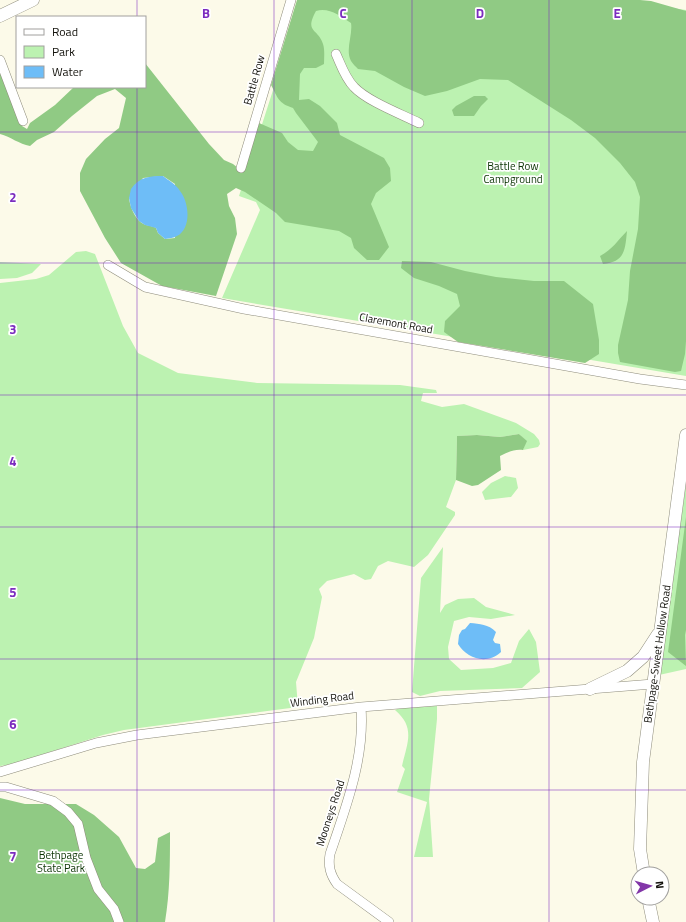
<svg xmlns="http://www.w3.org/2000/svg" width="686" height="922" font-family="'Titillium Web',sans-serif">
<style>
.green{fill:#bcf2b1}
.forest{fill:#90ca84;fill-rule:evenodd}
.water{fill:#6ebdf7}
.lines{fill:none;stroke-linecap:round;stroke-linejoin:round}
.minor-casing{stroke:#8e8c7c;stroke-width:10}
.major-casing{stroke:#8e8c7c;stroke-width:13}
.minor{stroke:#fff;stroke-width:9}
.major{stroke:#fff;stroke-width:12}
.grid{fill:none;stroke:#7b2cbf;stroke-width:1;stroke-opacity:0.55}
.labels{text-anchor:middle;stroke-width:3.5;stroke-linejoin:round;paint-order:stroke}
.street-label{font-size:11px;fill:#13120c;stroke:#fff}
.park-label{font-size:11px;fill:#0c3404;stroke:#fff}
.grid-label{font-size:13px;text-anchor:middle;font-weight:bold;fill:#7b2cbf;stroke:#fff;stroke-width:3.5;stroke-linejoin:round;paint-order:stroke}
</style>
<rect width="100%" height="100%" fill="#fcfae9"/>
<path class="green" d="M 302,0 L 611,0 L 686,10 L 686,376 L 222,298 L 260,210 L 256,202 L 239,196 Z
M 86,251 L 95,254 L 123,326 L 138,353 L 178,373 L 257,383 L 400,385 L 436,390 L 437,393 L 423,393 L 421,401 L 442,407 L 464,404 L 516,423 L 534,434 L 539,440 L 540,444 L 538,447 L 523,450 L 526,441 L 519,434 L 500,437 L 477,435 L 457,436 L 456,480 L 446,507 L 455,512 L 455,515 L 428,555 L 414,567 L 388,561 L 378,566 L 371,579 L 365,580 L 354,574 L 327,581 L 319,589 L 322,597 L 314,638 L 296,682 L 298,707 L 124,730 L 103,735 L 13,764 L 0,766 L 0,283 L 36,279 L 49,275 L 76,252 Z
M 0,262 L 41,264 L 32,273 L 17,278 L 0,279 Z
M 505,476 L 516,478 L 518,488 L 511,497 L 485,500 L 482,492 L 491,483 Z
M 686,484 L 686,669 L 659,675 Z
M 443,547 L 440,613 L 445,605 L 458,599 L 474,598 L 486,607 L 515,615 L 491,619 L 469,617 L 454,621 L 448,647 L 449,659 L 461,670 L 493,668 L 511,663 L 519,641 L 529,629 L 536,642 L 540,672 L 522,688 L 440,691 L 420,696 L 412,692 L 421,578 Z
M 437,706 L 437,719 L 429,799 L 433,857 L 414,857 L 427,802 L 397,792 L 405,769 L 402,766 C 407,743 416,728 395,710 L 400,708 Z"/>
<path class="forest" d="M 297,0 L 640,0 L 651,1 L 686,11 L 686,341 L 685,354 L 681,371 L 675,372 L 620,362 L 618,353 L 618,345 L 628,300 L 630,271 L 638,229 L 640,197 L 635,182 L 620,163 L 595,138 L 571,120 L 508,80 L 480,79 L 447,91 L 425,96 L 404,87 L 375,71 L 358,69 C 356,67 353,64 351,61 C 345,50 353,35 351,23 C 340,16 329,7 316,11 C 304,33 318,28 323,44 C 325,50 324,58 324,64 L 316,68 L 304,68 L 300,74 L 299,100 L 309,99 L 320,106 L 337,123 L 340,135 L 384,158 L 390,168 L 391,181 L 376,193 L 371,204 L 389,247 L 379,260 L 367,260 L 354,248 L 351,238 L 339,231 L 285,222 L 276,213 L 245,192 L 236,188 L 227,194 L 229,206 L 235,218 L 237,234 L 216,296 L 162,286 L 121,263 L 105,238 L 80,191 L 80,173 L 86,159 L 105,139 L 119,128 L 126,98 L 115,89 L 97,96 L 72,116 L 54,132 L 37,140 L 30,146 C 19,144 11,137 0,134 L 0,73 L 22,126 L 27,129 L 30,123 L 55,105 L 74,87 L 145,87 L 145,63 L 209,144 L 224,160 L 233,164 L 243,172 L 259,123 L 282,133 L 288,142 L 298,150 L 313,151 L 318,142 L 296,113 L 293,108 C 278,103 278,98 271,85 ZM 163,176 L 175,184 L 175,238 L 165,239 L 158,233 L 156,228 C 153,226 150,226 146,225 C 136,222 130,207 129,198 L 143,178 Z
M 474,96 L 485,96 L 488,99 L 481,106 L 474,116 L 454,116 L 452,110 L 456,106 Z
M 627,231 C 625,250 625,262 603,264 L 600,256 C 612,250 618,240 627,231 Z
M 402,261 L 431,262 L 465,271 L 496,277 L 534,281 L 564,281 L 593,304 L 599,340 L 599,354 L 585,363 L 458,342 L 444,332 L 445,321 L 460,306 L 457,294 L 439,286 L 414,278 L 401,268 Z
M 519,434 L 527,441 L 523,450 C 514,449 508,452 500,456 L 501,470 L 478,485 L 472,486 L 456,480 L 457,436 L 477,435 L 500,437 Z
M 686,517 L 686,630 L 685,635 L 686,666 L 668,652 Z
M 0,798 L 25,804 L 76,804 L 94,815 L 119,837 L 136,868 L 145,869 L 155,862 L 158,838 L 170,832 C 170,863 170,892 165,922 L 0,922 Z"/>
<path class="water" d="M 163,176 C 169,181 176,184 180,191 C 189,202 192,228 177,236 C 174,238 169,238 165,239 L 158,233 L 156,228 L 145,225 L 139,221 L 131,208 L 129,198 L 131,189 C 139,177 150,176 163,176 Z
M 470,623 C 480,624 488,624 496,632 L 493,640 L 495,643 L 500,644 L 501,652 C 487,665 467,659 458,644 L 459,635 L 462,630 L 465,629 Z"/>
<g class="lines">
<defs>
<path id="minor" d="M 336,54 C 341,65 345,78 354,87 C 367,101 401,114 419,123
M 0,60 L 23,121
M 241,168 L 291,0
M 108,265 L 145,287 L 244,309 L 640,379 L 686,385
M 361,707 C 365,758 346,807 330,854 C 328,866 330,874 337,884 L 389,922
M 0,772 L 96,743 L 137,735 L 361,707 L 653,684
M 0,787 L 6,787 L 53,801 L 68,812 L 78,824 L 86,858 L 98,889 L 114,909 L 119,922"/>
<path id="major" d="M 0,16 L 33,0
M 590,689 L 627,671 L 643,657 L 658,634
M 644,874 L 640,849 L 643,762 L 686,435
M 648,898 L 653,922"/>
</defs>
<use href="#minor" class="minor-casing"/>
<use href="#major" class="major-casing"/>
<use href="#minor" class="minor"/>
<use href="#major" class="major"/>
</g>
<path class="grid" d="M 137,0 L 137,17M 274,0 L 274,922M 412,0 L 412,922M 549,0 L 549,922M 137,87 L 137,922M 0,132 L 686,132M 0,263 L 686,263M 0,395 L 686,395M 0,527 L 686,527M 0,659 L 686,659M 0,790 L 686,790"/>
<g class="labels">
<g class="street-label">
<text transform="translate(254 80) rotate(-74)" y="4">Battle Row</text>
<text transform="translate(396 323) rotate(10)" y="4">Claremont Road</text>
<text transform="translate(657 654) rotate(-82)" y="4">Bethpage-Sweet Hollow Road</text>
<text transform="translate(322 699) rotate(-7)" y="4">Winding Road</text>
<text transform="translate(330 813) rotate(-72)" y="4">Mooneys Road</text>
</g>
<g class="park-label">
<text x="513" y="170">Battle Row<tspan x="513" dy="13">Campground</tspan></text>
<text x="61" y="859">Bethpage<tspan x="61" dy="13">State Park</tspan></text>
</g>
</g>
<g class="grid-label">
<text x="206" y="18">B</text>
<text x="343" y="18">C</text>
<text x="480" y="18">D</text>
<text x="617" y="18">E</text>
<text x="13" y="202">2</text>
<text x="13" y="334">3</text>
<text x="13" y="466">4</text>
<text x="13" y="597">5</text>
<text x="13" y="729">6</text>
<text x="13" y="861">7</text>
</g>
<rect x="16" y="16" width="130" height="72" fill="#ffffff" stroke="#a1a09e"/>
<rect x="24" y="29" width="20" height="6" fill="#ffffff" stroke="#a1a09e"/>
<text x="52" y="36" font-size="12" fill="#13120c">Road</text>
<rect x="24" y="46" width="20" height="12" fill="#bcf2b1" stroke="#a1a09e"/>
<text x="52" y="56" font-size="12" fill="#13120c">Park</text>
<rect x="24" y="66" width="20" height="12" fill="#6ebdf7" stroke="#a1a09e"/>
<text x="52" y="76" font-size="12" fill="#13120c">Water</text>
<g transform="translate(650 886) rotate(84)"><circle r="19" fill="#ffffff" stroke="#a1a09e"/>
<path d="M0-3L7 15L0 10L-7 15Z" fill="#8236a8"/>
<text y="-6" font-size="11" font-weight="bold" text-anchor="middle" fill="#13120c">N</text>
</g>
</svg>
